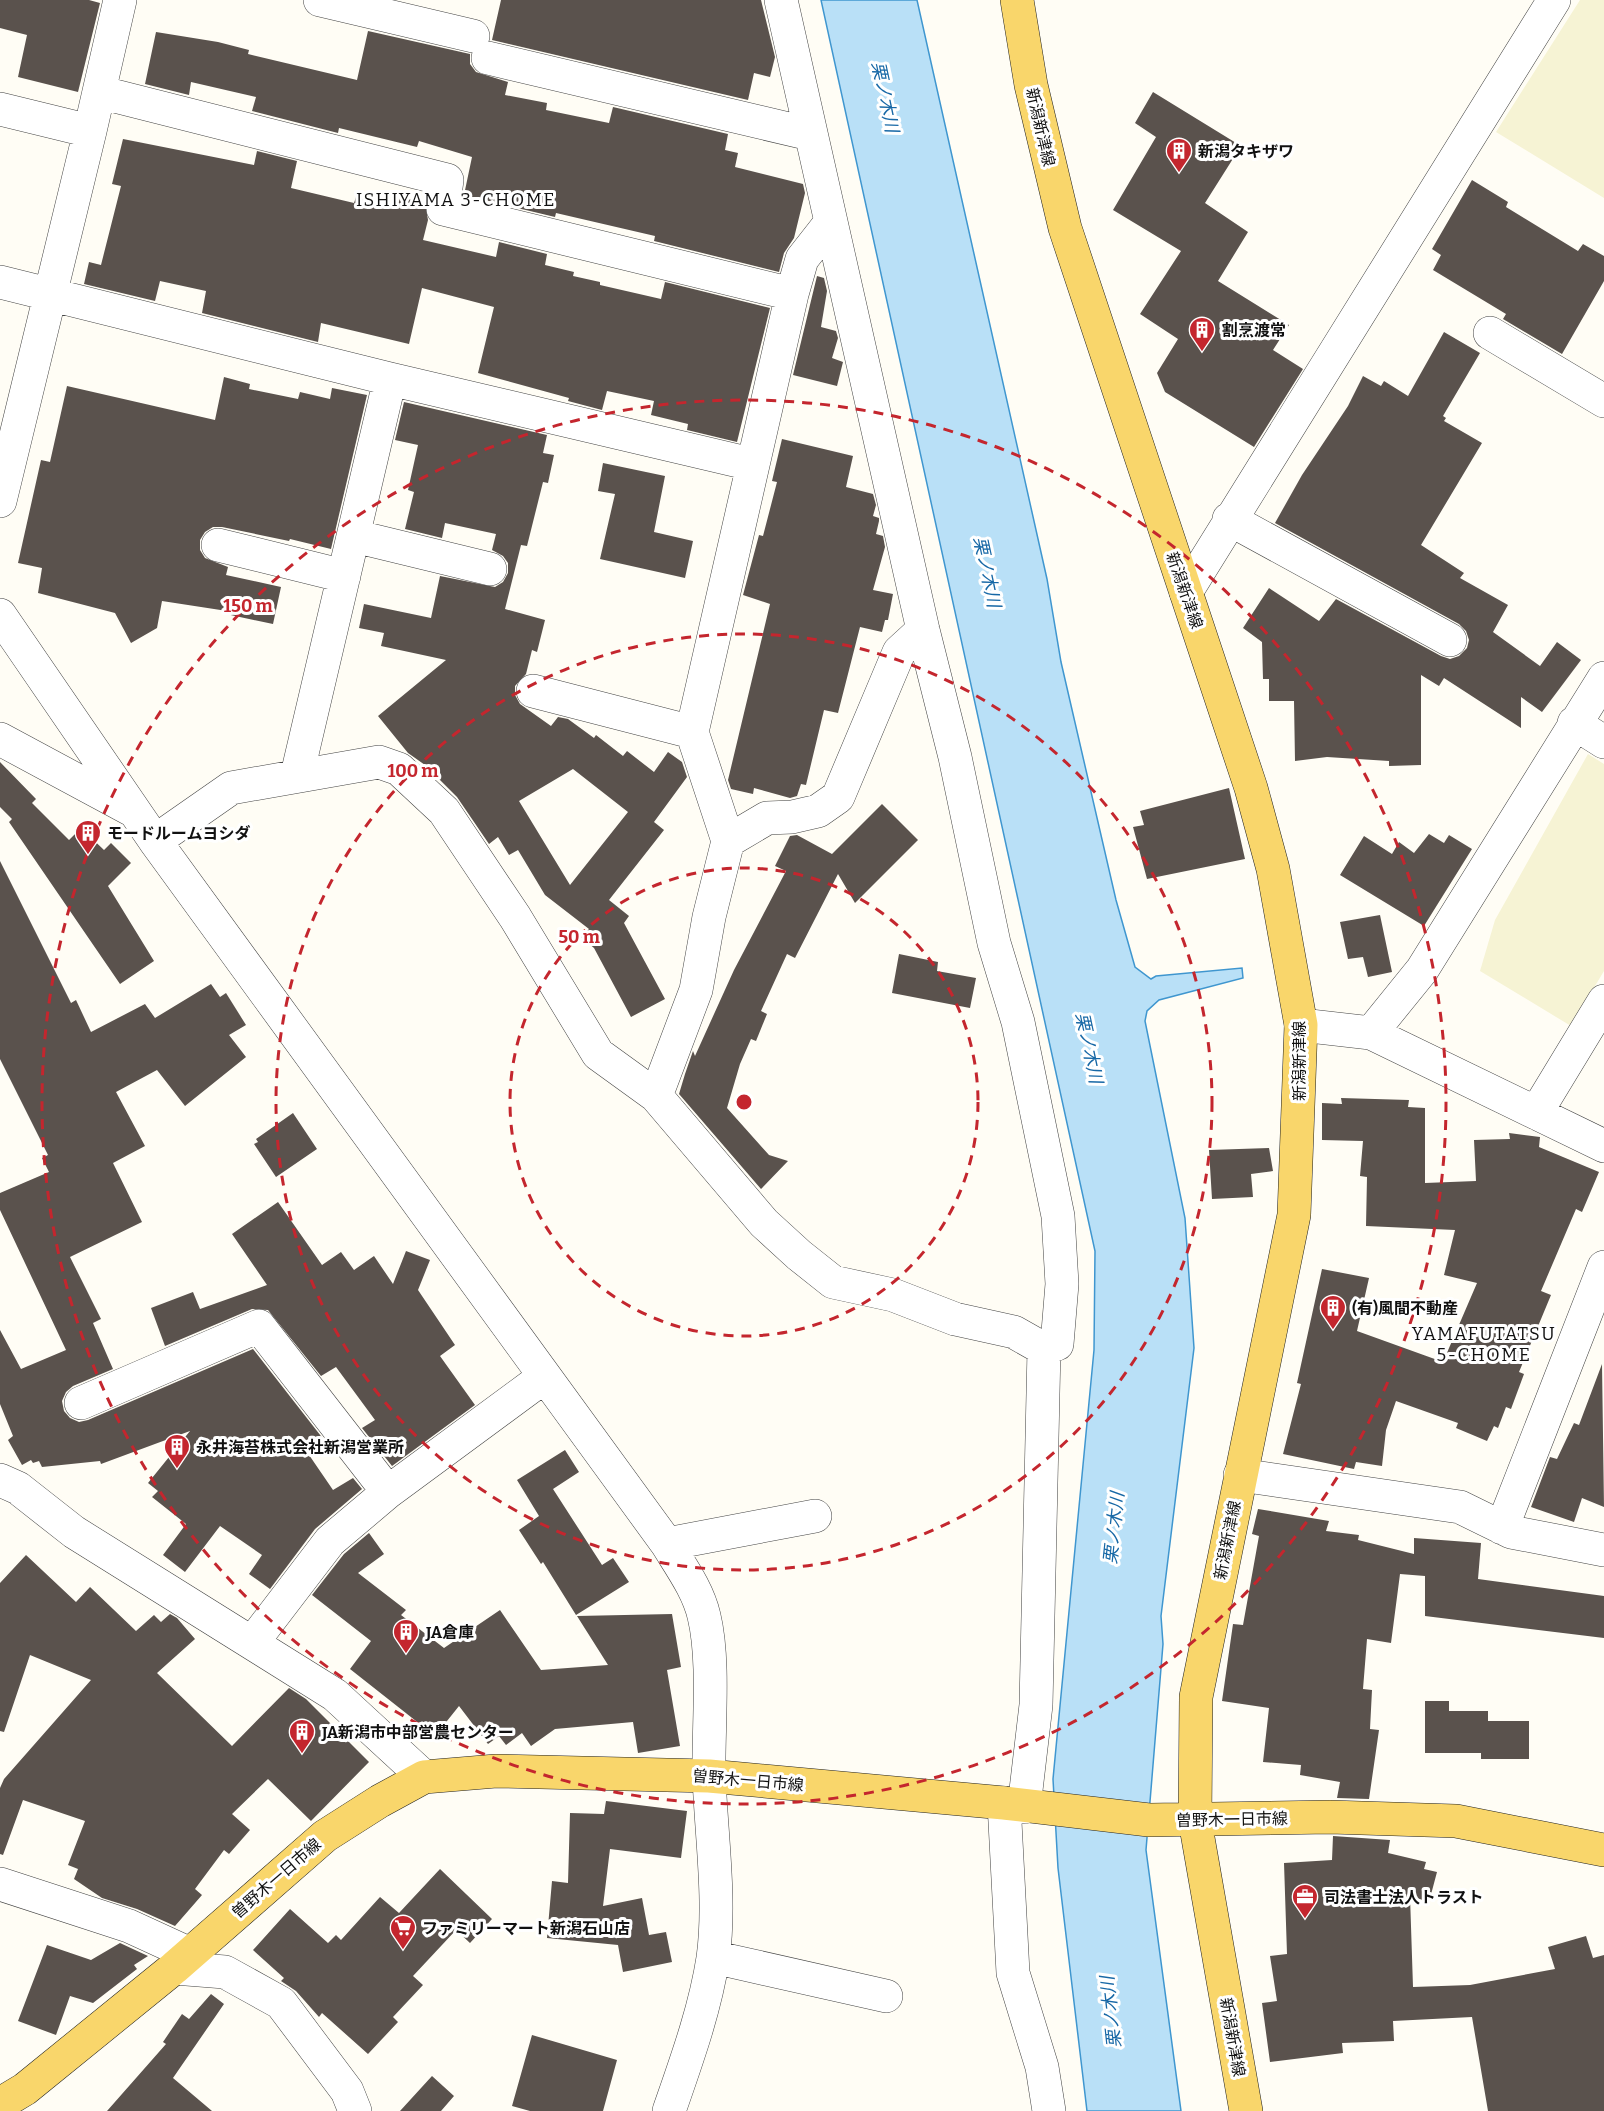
<svg xmlns="http://www.w3.org/2000/svg" width="1604" height="2111" font-family="Bitter,'Noto Sans JP',serif">
<style>
.farmland{fill:#f6f3d4}
.water{fill:#b9e0f7;stroke:#3f96cf;stroke-width:1.5}
.building{fill:#5a524d;fill-rule:evenodd}
.lines{fill:none;stroke-linecap:round;stroke-linejoin:round}
.minor-casing{stroke:#444;stroke-width:34}
.major-casing{stroke:#222;stroke-width:34}
.minor{stroke:#fff;stroke-width:33}
.major{stroke:#f9d66b;stroke-width:33}
.ring{fill:none;stroke:#c4262e;stroke-width:3;stroke-dasharray:10 8}
.labels{text-anchor:middle;stroke-width:6;stroke-linejoin:round;paint-order:stroke}
.street-label{font-size:16px;fill:#111;stroke:#fff}
.poi-label{font-size:16px;font-weight:bold;fill:#111;stroke:#fff;text-anchor:start}
.water-label{font-size:18px;font-style:italic;fill:#1768a6;stroke:#fff}
.neighbourhood-label{font-size:18px;letter-spacing:1.5px;fill:#111;stroke:#fff}
.centre{fill:#c4262e;stroke:#fff;stroke-width:3}
.ring-label{font-size:18px;text-anchor:middle;font-weight:bold;fill:#c4262e;stroke:#fff;stroke-width:6;stroke-linejoin:round;paint-order:stroke}
</style>
<rect width="100%" height="100%" fill="#fffdf5"/>
<path class="farmland" d="M 1580,0 L 1604,0 L 1604,198 L 1496,132 Z
M 1588,754 L 1604,764 L 1604,971 L 1571,1026 L 1480,971 L 1495,920 Z"/>
<path class="water" d="M 821,0 L 917,0 L 1047,579 L 1061,662 L 1116,900 L 1135,967 L 1151,979 L 1156,976 L 1242,968 L 1243,978 L 1159,1000 L 1147,1011 L 1145,1021 L 1185,1218 L 1194,1348 L 1161,1616 L 1163,1644 L 1146,1850 L 1181,2111 L 1087,2111 L 1058,1868 L 1053,1779 L 1094,1350 L 1095,1251 Z"/>
<path class="building" d="M 0,0 L 89,0 L 100,3 L 78,92 L 18,77 L 27,35 L 0,28 Z
M 501,0 L 761,0 L 775,57 L 770,77 L 754,73 L 748,100 L 492,40 Z
M 368,31 L 470,54 L 470,64 L 476,72 L 508,82 L 505,95 L 547,103 L 546,110 L 609,123 L 613,107 L 728,134 L 725,150 L 738,153 L 735,167 L 803,184 L 805,193 L 794,238 L 784,253 L 779,272 L 654,241 L 655,236 L 556,213 L 555,217 L 464,195 L 472,157 L 419,141 L 417,147 L 339,128 L 338,133 L 252,111 L 256,97 L 191,82 L 189,95 L 145,84 L 156,32 L 218,42 L 249,50 L 248,54 L 357,80 Z
M 1153,92 L 1241,146 L 1205,203 L 1248,232 L 1218,281 L 1289,325 L 1273,350 L 1303,369 L 1254,447 L 1165,392 L 1157,373 L 1178,339 L 1140,314 L 1181,251 L 1113,210 L 1156,137 L 1135,123 Z
M 123,139 L 254,165 L 257,151 L 297,161 L 291,188 L 354,203 L 356,197 L 398,206 L 400,197 L 425,203 L 428,220 L 423,240 L 496,257 L 499,242 L 547,254 L 545,265 L 574,272 L 573,276 L 600,282 L 600,285 L 661,299 L 665,282 L 770,308 L 737,442 L 687,430 L 688,424 L 651,415 L 654,401 L 607,391 L 602,410 L 568,401 L 569,398 L 478,373 L 494,307 L 422,288 L 409,344 L 321,323 L 318,342 L 202,313 L 206,291 L 160,281 L 155,301 L 84,284 L 89,262 L 101,265 L 121,186 L 112,184 Z
M 1472,180 L 1508,202 L 1506,207 L 1578,251 L 1583,244 L 1604,256 L 1604,281 L 1562,354 L 1503,319 L 1506,314 L 1433,270 L 1441,255 L 1432,249 Z
M 817,276 L 824,278 L 827,291 L 821,327 L 836,331 L 838,338 L 832,358 L 843,362 L 837,386 L 793,375 Z
M 1444,332 L 1480,353 L 1443,416 L 1446,418 L 1444,421 L 1482,443 L 1421,545 L 1464,573 L 1460,578 L 1508,605 L 1493,632 L 1540,666 L 1557,642 L 1581,660 L 1542,712 L 1521,697 L 1521,728 L 1444,678 L 1439,686 L 1421,675 L 1421,765 L 1389,766 L 1389,761 L 1327,757 L 1295,761 L 1294,701 L 1269,701 L 1269,679 L 1263,679 L 1262,642 L 1243,628 L 1269,588 L 1319,621 L 1336,599 L 1441,656 L 1450,659 L 1459,656 L 1467,648 L 1469,640 L 1466,631 L 1459,624 L 1275,523 L 1302,475 L 1348,406 L 1363,376 L 1381,386 L 1384,381 L 1408,396 Z
M 224,377 L 250,384 L 249,389 L 298,399 L 300,392 L 330,399 L 332,388 L 367,395 L 331,549 L 290,539 L 289,541 L 222,527 L 213,527 L 205,532 L 200,540 L 200,550 L 205,558 L 228,567 L 226,575 L 281,587 L 273,624 L 226,614 L 227,611 L 162,601 L 157,628 L 131,643 L 115,613 L 38,593 L 42,568 L 18,563 L 41,460 L 50,462 L 67,386 L 215,420 Z
M 404,402 L 547,435 L 543,453 L 554,455 L 548,483 L 543,482 L 527,546 L 521,545 L 505,609 L 545,620 L 537,652 L 532,650 L 526,674 L 515,686 L 515,695 L 520,704 L 551,726 L 558,717 L 568,719 L 594,738 L 596,735 L 623,756 L 627,751 L 654,772 L 668,752 L 682,762 L 687,777 L 654,822 L 664,830 L 609,900 L 629,916 L 624,923 L 665,999 L 631,1017 L 594,948 L 581,937 L 589,929 L 545,895 L 518,850 L 509,855 L 498,837 L 489,844 L 457,797 L 425,765 L 408,753 L 378,716 L 446,660 L 381,646 L 384,633 L 359,628 L 364,604 L 431,618 L 440,576 L 495,587 L 503,582 L 508,573 L 508,563 L 503,556 L 492,550 L 496,534 L 445,523 L 442,538 L 405,529 L 414,492 L 408,490 L 418,445 L 395,440 ZM 573,769 L 628,812 L 570,885 L 519,801 Z
M 782,439 L 853,456 L 846,487 L 873,494 L 876,505 L 873,516 L 879,518 L 879,521 L 876,534 L 883,536 L 885,547 L 873,590 L 893,594 L 888,620 L 885,620 L 882,632 L 860,627 L 838,713 L 824,710 L 806,785 L 801,784 L 797,796 L 790,798 L 754,788 L 753,794 L 731,789 L 728,780 L 770,604 L 743,595 L 759,535 L 763,536 L 777,482 L 772,481 Z
M 603,463 L 665,476 L 654,532 L 693,541 L 685,578 L 600,559 L 615,494 L 598,491 Z
M 0,762 L 36,799 L 32,803 L 69,840 L 81,828 L 104,850 L 111,843 L 131,863 L 108,886 L 154,961 L 120,984 L 9,822 L 12,819 L 0,807 Z
M 1229,788 L 1245,859 L 1147,879 L 1133,827 L 1144,825 L 1140,811 Z
M 882,804 L 918,840 L 855,903 L 838,874 L 795,958 L 787,954 L 761,1011 L 767,1014 L 756,1041 L 751,1039 L 740,1064 L 727,1108 L 769,1155 L 788,1161 L 761,1189 L 679,1094 L 685,1074 L 693,1051 L 695,1056 L 734,970 L 786,871 L 775,866 L 790,836 L 797,835 L 832,854 Z
M 1429,834 L 1444,843 L 1449,835 L 1472,849 L 1424,926 L 1340,875 L 1364,836 L 1392,854 L 1399,842 L 1414,853 Z
M 0,861 L 71,1003 L 76,1000 L 91,1032 L 145,1004 L 155,1018 L 211,984 L 220,997 L 226,993 L 246,1025 L 229,1035 L 246,1057 L 185,1106 L 157,1070 L 116,1092 L 145,1146 L 113,1163 L 142,1222 L 70,1257 L 101,1319 L 93,1323 L 113,1369 L 73,1386 L 66,1392 L 62,1401 L 64,1411 L 70,1418 L 79,1422 L 88,1420 L 253,1349 L 324,1440 L 307,1452 L 333,1490 L 353,1478 L 362,1489 L 315,1529 L 270,1589 L 249,1574 L 262,1555 L 220,1526 L 185,1572 L 163,1555 L 186,1524 L 152,1497 L 158,1491 L 148,1483 L 190,1431 L 101,1464 L 100,1461 L 42,1467 L 39,1461 L 33,1463 L 31,1460 L 22,1465 L 8,1440 L 13,1436 L 0,1404 L 0,1330 L 21,1369 L 66,1350 L 0,1210 L 0,1193 L 49,1172 L 42,1158 L 48,1155 L 0,1059 Z
M 1380,915 L 1392,972 L 1368,977 L 1363,957 L 1348,959 L 1340,922 Z
M 899,954 L 938,962 L 937,971 L 976,978 L 970,1008 L 892,993 Z
M 1341,1098 L 1409,1100 L 1408,1107 L 1425,1108 L 1425,1183 L 1476,1181 L 1474,1140 L 1510,1139 L 1509,1133 L 1540,1137 L 1539,1147 L 1599,1172 L 1582,1212 L 1576,1209 L 1541,1291 L 1551,1295 L 1519,1372 L 1524,1374 L 1511,1409 L 1506,1407 L 1498,1428 L 1494,1426 L 1487,1441 L 1456,1428 L 1458,1423 L 1396,1401 L 1386,1430 L 1382,1466 L 1356,1462 L 1354,1469 L 1283,1454 L 1301,1384 L 1297,1383 L 1322,1269 L 1369,1278 L 1357,1331 L 1443,1362 L 1477,1283 L 1444,1275 L 1455,1230 L 1366,1226 L 1367,1177 L 1360,1176 L 1363,1141 L 1322,1140 L 1322,1103 L 1342,1104 Z
M 293,1113 L 317,1149 L 276,1177 L 254,1144 L 258,1142 L 256,1139 Z
M 1269,1148 L 1273,1171 L 1251,1174 L 1253,1197 L 1212,1199 L 1209,1150 Z
M 278,1202 L 322,1265 L 341,1252 L 354,1270 L 374,1256 L 393,1284 L 406,1251 L 430,1260 L 418,1290 L 455,1345 L 440,1356 L 475,1405 L 392,1466 L 362,1428 L 375,1420 L 336,1367 L 321,1376 L 268,1310 L 252,1309 L 165,1346 L 151,1308 L 193,1292 L 200,1309 L 267,1285 L 232,1234 Z
M 1602,1364 L 1604,1507 L 1582,1498 L 1574,1522 L 1531,1507 L 1550,1457 L 1557,1459 L 1574,1423 L 1579,1425 Z
M 565,1450 L 579,1472 L 553,1489 L 602,1565 L 613,1558 L 629,1582 L 576,1615 L 543,1562 L 541,1564 L 519,1530 L 539,1516 L 517,1480 Z
M 1258,1509 L 1329,1521 L 1326,1531 L 1359,1535 L 1358,1540 L 1414,1554 L 1414,1538 L 1481,1543 L 1478,1579 L 1604,1596 L 1604,1638 L 1425,1616 L 1425,1576 L 1400,1574 L 1391,1643 L 1367,1639 L 1363,1689 L 1372,1690 L 1370,1729 L 1379,1730 L 1369,1799 L 1337,1798 L 1340,1782 L 1300,1775 L 1301,1765 L 1263,1762 L 1269,1708 L 1222,1701 L 1233,1624 L 1243,1625 L 1259,1536 L 1252,1534 Z
M 369,1533 L 384,1554 L 358,1573 L 406,1610 L 401,1615 L 444,1648 L 500,1610 L 541,1670 L 608,1665 L 577,1616 L 672,1614 L 681,1667 L 667,1670 L 680,1746 L 638,1753 L 633,1722 L 555,1729 L 531,1746 L 522,1733 L 506,1745 L 499,1736 L 488,1744 L 459,1706 L 435,1736 L 350,1669 L 371,1641 L 312,1595 L 344,1554 Z
M 26,1555 L 76,1602 L 90,1587 L 136,1631 L 154,1615 L 161,1622 L 170,1614 L 177,1618 L 195,1639 L 157,1673 L 232,1746 L 289,1688 L 306,1699 L 369,1762 L 311,1821 L 268,1779 L 232,1814 L 250,1830 L 229,1854 L 224,1850 L 195,1889 L 202,1895 L 175,1926 L 137,1909 L 102,1898 L 74,1879 L 78,1869 L 68,1865 L 85,1821 L 23,1800 L 3,1855 L 0,1854 L 0,1788 L 4,1779 L 91,1680 L 30,1655 L 4,1732 L 0,1731 L 0,1583 Z
M 1425,1701 L 1449,1701 L 1449,1711 L 1488,1711 L 1488,1721 L 1529,1721 L 1529,1759 L 1481,1759 L 1481,1753 L 1425,1753 Z
M 606,1801 L 687,1811 L 681,1858 L 610,1849 L 603,1906 L 642,1898 L 649,1935 L 666,1932 L 672,1962 L 623,1972 L 618,1945 L 547,1938 L 552,1881 L 568,1883 L 570,1813 L 604,1814 Z
M 1333,1836 L 1390,1840 L 1388,1853 L 1426,1862 L 1424,1869 L 1437,1872 L 1429,1902 L 1410,1896 L 1413,1987 L 1470,1985 L 1555,1969 L 1548,1947 L 1586,1936 L 1593,1958 L 1604,1955 L 1604,2111 L 1488,2111 L 1472,2017 L 1393,2021 L 1394,2041 L 1342,2043 L 1343,2053 L 1270,2062 L 1262,2003 L 1277,2001 L 1270,1956 L 1287,1954 L 1284,1863 L 1332,1860 Z
M 440,1869 L 492,1919 L 470,1943 L 456,1930 L 413,1976 L 423,1985 L 393,2017 L 398,2022 L 368,2054 L 322,2013 L 319,2017 L 296,1991 L 281,1981 L 284,1978 L 253,1950 L 290,1909 L 328,1943 L 336,1935 L 341,1940 L 380,1897 L 399,1913 Z
M 120,1943 L 148,1956 L 134,1965 L 137,1969 L 93,2003 L 70,1996 L 56,2035 L 18,2021 L 47,1945 L 91,1960 Z
M 211,1994 L 224,2004 L 173,2078 L 212,2111 L 107,2111 L 166,2044 L 163,2042 L 182,2014 L 189,2019 Z
M 532,2035 L 617,2060 L 603,2111 L 530,2111 L 512,2106 Z
M 432,2076 L 454,2096 L 441,2111 L 400,2111 Z"/>
<g class="lines">
<defs>
<path id="minor" d="M 320,0 L 473,36
M 781,0 L 923,630 L 955,757 L 994,943 L 1018,1022 L 1058,1216 L 1062,1284 L 1057,1344 L 1044,1349
M 488,58 L 810,134
M 99,92 L 447,180 L 443,209 L 792,294
M 0,109 L 90,131
M 0,282 L 390,379 L 751,464
M 1490,333 L 1604,401
M 0,501 L 90,131 L 120,0
M 1229,519 L 1450,640
M 354,536 L 490,569
M 218,545 L 344,576
M 1186,592 L 1554,0
M 0,615 L 155,841 L 667,1544 C 681,1567 698,1590 704,1616 C 715,1661 708,1729 709,1776 C 711,1833 721,1901 713,1958 C 705,2010 686,2062 669,2111
M 533,691 L 692,732
M 1574,723 L 1604,742
M 0,739 L 132,810
M 297,775 L 390,379
M 155,841 L 231,788 L 379,762 L 399,769 L 444,811 L 515,917 L 598,1054 L 656,1096 L 764,1223 L 799,1255 L 833,1282 L 893,1295 L 955,1319 L 1014,1332 L 1044,1349
M 728,841 L 692,732 L 792,294 L 802,259 L 831,222
M 1301,1025 L 1371,1033 L 1604,1146
M 1371,1033 L 1422,970 L 1604,678
M 656,1096 L 696,990 L 709,917 L 728,841 L 767,818 L 792,817 L 818,811 L 838,797 L 899,652 L 923,630
M 1536,1113 L 1604,1001
M 81,1403 L 259,1326 L 388,1492
M 1240,1475 L 1460,1507 L 1511,1532 L 1604,1550
M 0,1480 L 18,1488 L 74,1532 L 335,1695 L 424,1777
M 1502,1528 L 1604,1267
M 667,1544 L 815,1516
M 252,1643 L 330,1541 L 388,1492 L 544,1377
M 1004,1803 L 1013,1973 L 1042,2067 L 1049,2111
M 1024,1807 L 1036,1705 L 1044,1349
M 0,1884 L 129,1926 L 190,1954
M 713,1957 L 886,1996
M 174,1968 L 225,1972 L 281,2003 L 347,2091 L 355,2111"/>
<path id="major" d="M 1017,0 L 1031,85 L 1065,228 L 1251,788 L 1273,869 L 1301,1025 L 1294,1215 L 1196,1697 L 1195,1821 L 1246,2111
M 0,2104 L 25,2089 L 174,1968 L 325,1836 L 380,1801 L 424,1777 L 496,1771 L 709,1776 L 1004,1803 L 1149,1820 L 1330,1817 L 1456,1821 L 1604,1850"/>
</defs>
<use href="#minor" class="minor-casing"/>
<use href="#major" class="major-casing"/>
<use href="#minor" class="minor"/>
<use href="#major" class="major"/>
</g>
<g class="ring">
<circle cx="744" cy="1102" r="234"/>
<circle cx="744" cy="1102" r="468"/>
<circle cx="744" cy="1102" r="702"/>
</g>
<defs>
<symbol id="building-pin" viewBox="-11 -11 22 30"><path d="M0 17L-7.5 6A9.5 9.5 0 1 1 7.5 6Z" fill="#c4262e" stroke="#fff"/><path d="M-4-6H4V6H1V3H-1V6H-4ZM-2.5-4.3h1.7v1.8h-1.7ZM.8-4.3h1.7v1.8H.8ZM-2.5-1h1.7V.8h-1.7ZM.8-1h1.7V.8H.8Z" fill="#fff"/></symbol>
<symbol id="office-pin" viewBox="-11 -11 22 30"><path d="M0 17L-7.5 6A9.5 9.5 0 1 1 7.5 6Z" fill="#c4262e" stroke="#fff"/><path d="M-6-3h4V-5.5h4V-3h4V5H-6ZM-1-4.5V-3h2v-1.5ZM-6 0V1H6V0Z" fill="#fff"/></symbol>
<symbol id="supermarket-pin" viewBox="-11 -11 22 30"><path d="M0 17L-7.5 6A9.5 9.5 0 1 1 7.5 6Z" fill="#c4262e" stroke="#fff"/><path d="M-6-5.5h2.5l.6 2H6L4.5 2H-2.5L-4.4-4H-6ZM-1.5 3.2a1.3 1.3 0 1 0 .1 0ZM3 3.2a1.3 1.3 0 1 0 .1 0Z" fill="#fff"/></symbol>
</defs>
<g fill-rule="evenodd">
<use href="#building-pin" x="1164" y="136" width="30" height="40"/>
<use href="#building-pin" x="1187" y="315" width="30" height="40"/>
<use href="#building-pin" x="73" y="818" width="30" height="40"/>
<use href="#building-pin" x="1318" y="1293" width="30" height="40"/>
<use href="#building-pin" x="162" y="1432" width="30" height="40"/>
<use href="#building-pin" x="391" y="1617" width="30" height="40"/>
<use href="#building-pin" x="287" y="1717" width="30" height="40"/>
<use href="#office-pin" x="1290" y="1882" width="30" height="40"/>
<use href="#supermarket-pin" x="388" y="1913" width="30" height="40"/>
</g>
<g class="labels">
<g class="street-label">
<text transform="translate(1041 127) rotate(77)" y="6">新潟新津線</text>
<text transform="translate(1185 590) rotate(71)" y="6">新潟新津線</text>
<text transform="translate(1299 1061) rotate(-90)" y="6">新潟新津線</text>
<text transform="translate(1227 1540) rotate(-79)" y="6">新潟新津線</text>
<text transform="translate(748 1780) rotate(5)" y="6">曽野木一日市線</text>
<text transform="translate(1232 1819) rotate(-1)" y="6">曽野木一日市線</text>
<text transform="translate(276 1878) rotate(-41)" y="6">曽野木一日市線</text>
<text transform="translate(1233 2037) rotate(80)" y="6">新潟新津線</text>
</g>
<g class="poi-label">
<text x="1198" y="157">新潟タキザワ</text>
<text x="1222" y="336">割烹渡常</text>
<text x="107" y="839">モードルームヨシダ</text>
<text x="1352" y="1314">(有)風間不動産</text>
<text x="196" y="1453">永井海苔株式会社新潟営業所</text>
<text x="426" y="1638">JA倉庫</text>
<text x="322" y="1738">JA新潟市中部営農センター</text>
<text x="1324" y="1903">司法書士法人トラスト</text>
<text x="422" y="1934">ファミリーマート新潟石山店</text>
</g>
<g class="water-label">
<text transform="translate(885 97) rotate(78)" y="6">栗ノ木川</text>
<text transform="translate(987 572) rotate(78)" y="6">栗ノ木川</text>
<text transform="translate(1089 1048) rotate(78)" y="6">栗ノ木川</text>
<text transform="translate(1114 1528) rotate(-84)" y="6">栗ノ木川</text>
<text transform="translate(1111 2012) rotate(-96)" y="6">栗ノ木川</text>
</g>
<g class="neighbourhood-label">
<text x="456" y="206">ISHIYAMA 3-CHOME</text>
<text x="1484" y="1340">YAMAFUTATSU<tspan x="1484" dy="21">5-CHOME</tspan></text>
</g>
</g>
<circle cx="744" cy="1102" r="9" class="centre"/>
<g class="ring-label">
<text x="248" y="612">150 m</text>
<text x="413" y="777">100 m</text>
<text x="579" y="943">50 m</text>
</g>
</svg>
